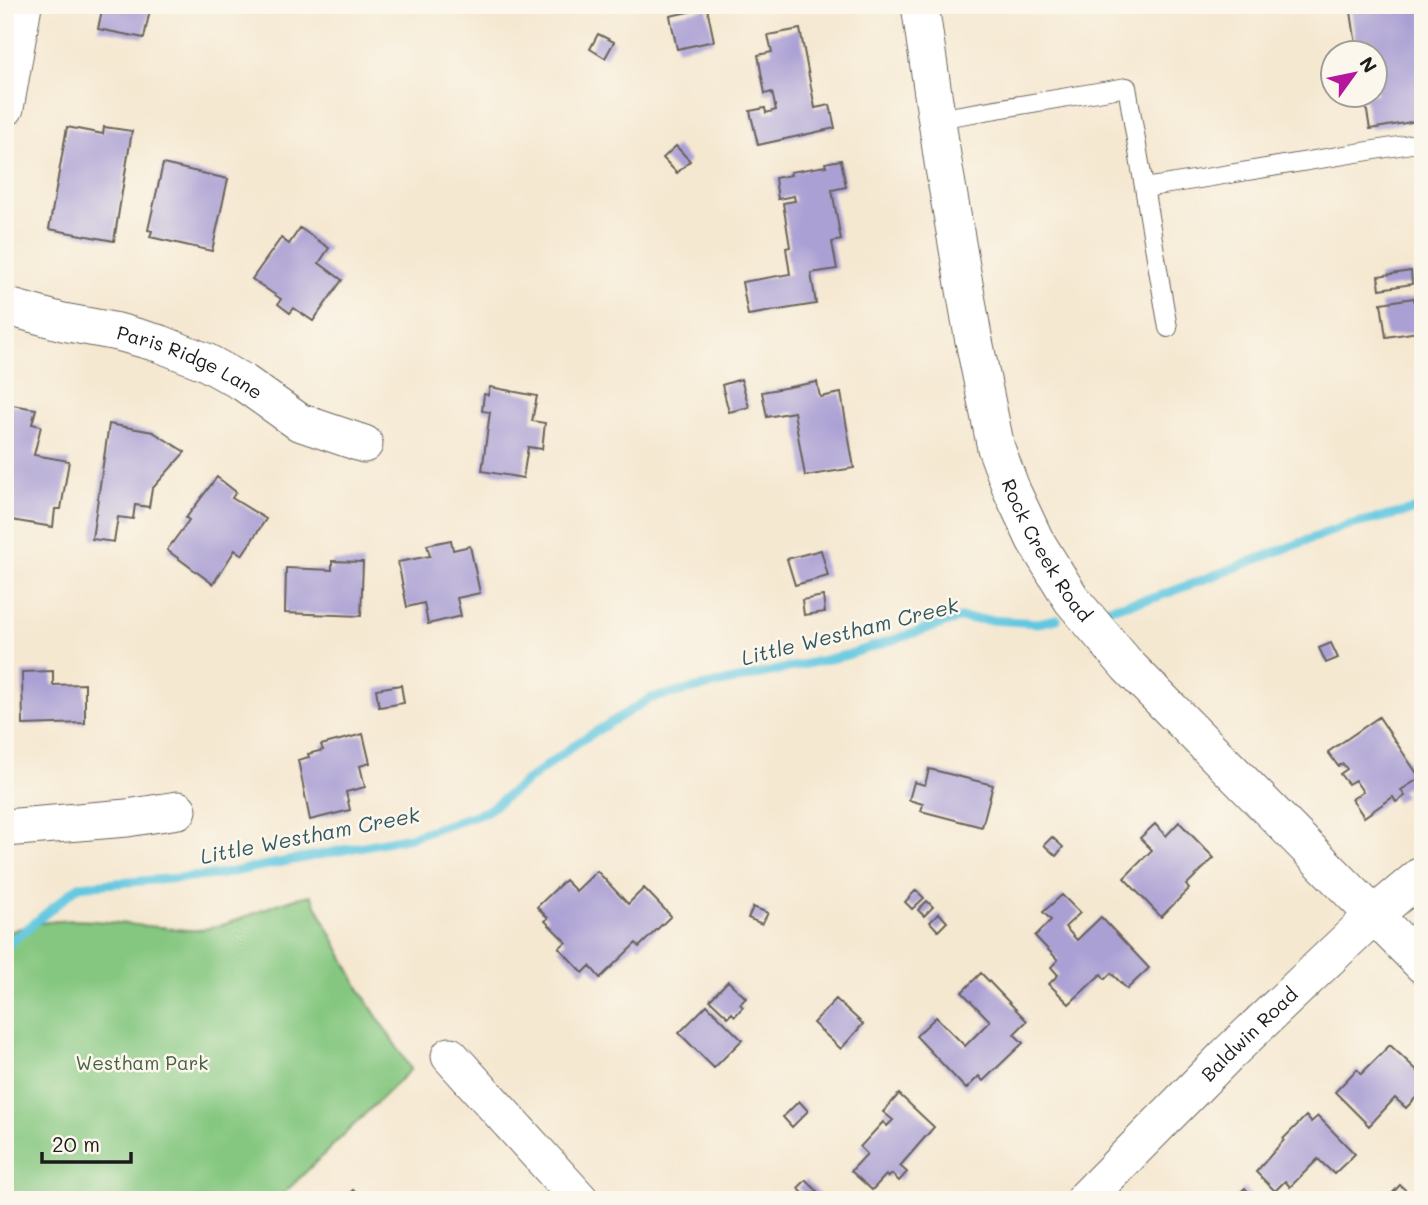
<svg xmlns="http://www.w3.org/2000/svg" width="1428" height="1205" font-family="Mali,sans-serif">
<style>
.green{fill:#85c780;stroke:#50724e;stroke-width:2}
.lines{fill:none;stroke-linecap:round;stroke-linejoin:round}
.stream{stroke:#62c7e0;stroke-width:9}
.building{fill:#aba0d4}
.lane-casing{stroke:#68635b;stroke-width:20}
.street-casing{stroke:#68635b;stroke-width:39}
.lane{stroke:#fff;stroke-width:18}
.street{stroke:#fff;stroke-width:37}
.labels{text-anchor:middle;stroke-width:5;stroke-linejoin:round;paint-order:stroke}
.street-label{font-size:19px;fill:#1c1c1c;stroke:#fbf7ec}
.park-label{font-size:19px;fill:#466044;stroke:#fbf7ec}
.water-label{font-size:21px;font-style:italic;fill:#345861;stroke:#fbf7ec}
</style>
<rect width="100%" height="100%" fill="#fbf7ec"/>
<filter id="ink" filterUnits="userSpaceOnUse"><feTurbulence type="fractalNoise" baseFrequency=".0143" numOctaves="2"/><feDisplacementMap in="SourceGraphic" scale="14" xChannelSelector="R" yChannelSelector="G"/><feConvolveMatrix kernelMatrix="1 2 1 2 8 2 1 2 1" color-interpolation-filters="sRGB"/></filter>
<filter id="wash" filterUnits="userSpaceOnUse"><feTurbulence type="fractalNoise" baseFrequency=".00686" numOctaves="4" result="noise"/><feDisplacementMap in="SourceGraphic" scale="28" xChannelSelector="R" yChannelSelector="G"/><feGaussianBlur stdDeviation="1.57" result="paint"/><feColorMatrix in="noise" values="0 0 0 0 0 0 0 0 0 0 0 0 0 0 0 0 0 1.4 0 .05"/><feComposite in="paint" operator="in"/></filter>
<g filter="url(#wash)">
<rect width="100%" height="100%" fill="#f5e8d1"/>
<path class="green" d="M 311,895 L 361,992 L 411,1069 L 277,1200 L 5,1200 L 5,934 C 56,911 106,923 159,927 C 172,928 185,931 197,930 C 237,926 271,901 311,895 Z"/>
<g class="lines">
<path class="stream" d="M 1109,608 L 1157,597 L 1345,526 L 1423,508
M 5,947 L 79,886 L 217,875 L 410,837 L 487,811 L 577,743 L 651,698 L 847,655 L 960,618 L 1038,623 L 1057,619"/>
</g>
<g id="blocks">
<path class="building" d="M 103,5 L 151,5 L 144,38 L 98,29 Z
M 1350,5 L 1423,5 L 1423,120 L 1370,129 L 1364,94 L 1376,94 L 1376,52 L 1357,52 Z
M 707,8 L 714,41 L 677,49 L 670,16 Z
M 800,29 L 815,108 L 830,105 L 835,128 L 758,145 L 750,111 L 765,108 L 766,113 L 776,110 L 772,92 L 765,94 L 758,55 L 772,52 L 768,35 Z
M 598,34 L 614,42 L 605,58 L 590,49 Z
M 67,127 L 103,134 L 104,127 L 132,131 L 114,241 L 49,229 Z
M 676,146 L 690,161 L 677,173 L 663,158 Z
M 841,160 L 846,187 L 832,190 L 841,240 L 832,242 L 837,269 L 811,273 L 816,304 L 748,315 L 742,282 L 790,274 L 786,248 L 790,247 L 783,203 L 795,201 L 794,196 L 778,199 L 775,178 L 791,175 L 790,172 L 826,166 L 825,163 Z
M 163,164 L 228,179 L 212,251 L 150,237 L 152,231 L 148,230 Z
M 300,228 L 329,248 L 319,263 L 342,280 L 313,321 L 294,308 L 290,313 L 278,304 L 281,299 L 252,279 L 281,238 L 289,244 Z
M 1411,271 L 1412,284 L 1380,289 L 1378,276 Z
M 1414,298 L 1418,332 L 1386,337 L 1381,303 Z
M 741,379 L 749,407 L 729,412 L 722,385 Z
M 817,382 L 820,397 L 841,393 L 854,468 L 805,476 L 794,412 L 767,417 L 762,392 Z
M 490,387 L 537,396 L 532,421 L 545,423 L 542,449 L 528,447 L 523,478 L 482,471 L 490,412 L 482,411 L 484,394 L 488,395 Z
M 6,404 L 36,409 L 32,424 L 41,426 L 34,455 L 69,461 L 61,509 L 55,509 L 53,527 L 5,519 L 8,499 L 5,498 Z
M 109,424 L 153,432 L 185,452 L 152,489 L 149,507 L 135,505 L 133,519 L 118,517 L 114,542 L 92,539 Z
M 217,477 L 236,492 L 232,498 L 266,519 L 242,555 L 235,550 L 213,584 L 167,550 L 189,520 L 186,518 Z
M 451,540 L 453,550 L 470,546 L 480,593 L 457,598 L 461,616 L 428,624 L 424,603 L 407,607 L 398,562 L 430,556 L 427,545 Z
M 821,550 L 828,576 L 795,585 L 787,559 Z
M 332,561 L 363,562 L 361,616 L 285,613 L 286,568 L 332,570 Z
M 823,596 L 825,612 L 804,615 L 802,600 Z
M 1331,643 L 1338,658 L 1326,663 L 1319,648 Z
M 53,671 L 53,685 L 85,684 L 85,723 L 23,725 L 22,672 Z
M 401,685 L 404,703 L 379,707 L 376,689 Z
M 1379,717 L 1420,778 L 1401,790 L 1405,796 L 1396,802 L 1393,797 L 1364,817 L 1352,799 L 1363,792 L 1355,780 L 1348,784 L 1340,774 L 1347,769 L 1343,764 L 1338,766 L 1328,752 Z
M 363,734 L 370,763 L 360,766 L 365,787 L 346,792 L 350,810 L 310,820 L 298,760 L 309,757 L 308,754 L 323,750 L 321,745 Z
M 929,769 L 993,785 L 982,827 L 921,811 L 923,804 L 909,800 L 914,782 L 925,785 Z
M 1179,822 L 1214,858 L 1186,885 L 1189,889 L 1161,917 L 1124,878 L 1152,850 L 1140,838 L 1155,824 L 1166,836 Z
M 1052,837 L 1063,847 L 1056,856 L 1044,845 Z
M 597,871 L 628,904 L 644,888 L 671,916 L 639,947 L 636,943 L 600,978 L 590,966 L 583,973 L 559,948 L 566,942 L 545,921 L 548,918 L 537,907 L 565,880 L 576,891 Z
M 916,890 L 924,898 L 912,909 L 905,902 Z
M 1062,895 L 1080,913 L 1065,927 L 1077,940 L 1101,917 L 1149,968 L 1127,989 L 1111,973 L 1105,979 L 1101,974 L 1069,1004 L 1049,984 L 1058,975 L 1051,967 L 1058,960 L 1035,936 L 1051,920 L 1043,912 Z
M 927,901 L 933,907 L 924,916 L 918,910 Z
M 753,907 L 768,913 L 762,924 L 748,918 Z
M 939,913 L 947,922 L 938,931 L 930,922 Z
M 981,973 L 1027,1021 L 1014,1034 L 1023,1043 L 983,1081 L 979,1076 L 966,1089 L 916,1036 L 936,1017 L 965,1046 L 990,1021 L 962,992 Z
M 728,981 L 746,998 L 740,1004 L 743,1007 L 735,1016 L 732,1013 L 728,1017 L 710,1000 Z
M 836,999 L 863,1024 L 841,1049 L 813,1023 Z
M 707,1005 L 742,1040 L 714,1068 L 679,1033 Z
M 1390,1045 L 1423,1076 L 1423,1090 L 1406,1108 L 1395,1098 L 1369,1126 L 1335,1092 L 1357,1069 L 1361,1074 Z
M 899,1094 L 934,1127 L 900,1166 L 907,1172 L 899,1181 L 892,1174 L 888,1178 L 886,1175 L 872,1190 L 851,1171 L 867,1154 L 860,1147 L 883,1122 L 887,1126 L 893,1120 L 883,1112 Z
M 799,1101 L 808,1111 L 792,1127 L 783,1117 Z
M 1306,1116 L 1311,1122 L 1318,1116 L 1355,1154 L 1334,1174 L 1318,1159 L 1290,1187 L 1285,1181 L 1275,1191 L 1256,1172 L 1284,1140 L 1283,1139 Z
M 806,1180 L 820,1194 L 814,1200 L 810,1200 L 798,1188 Z
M 1400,1185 L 1414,1198 L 1386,1200 Z
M 1245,1188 L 1255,1200 L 1232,1200 Z
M 353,1190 L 362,1200 L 343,1200 Z"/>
</g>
</g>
<g filter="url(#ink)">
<use href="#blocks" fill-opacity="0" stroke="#68635b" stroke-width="2"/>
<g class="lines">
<defs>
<path id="lane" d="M 937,119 L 1127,87 L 1168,328
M 1145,188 L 1423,142"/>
<g id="street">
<path id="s1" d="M 920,5 L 943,162 L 973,336 L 996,448 L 1012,491 L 1035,540 L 1072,600 L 1128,666 L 1423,965"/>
<path d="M 5,108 L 23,5"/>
<path id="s2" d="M 5,306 L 63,322 L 118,332 L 161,344 L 206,362 L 244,383 L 299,422 L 364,444"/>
<path d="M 5,828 L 127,818 L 178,810"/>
<path d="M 450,1056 L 580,1200"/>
<path id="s3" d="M 1084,1200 L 1227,1055 L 1374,915 L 1423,874"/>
</g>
</defs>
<use href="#lane" class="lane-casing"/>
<use href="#street" class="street-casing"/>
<use href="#lane" class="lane"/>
<use href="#street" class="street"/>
</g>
</g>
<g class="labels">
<g class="street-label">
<text dy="7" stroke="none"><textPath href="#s2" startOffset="194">Paris Ridge Lane</textPath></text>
<text dy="7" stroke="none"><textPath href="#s1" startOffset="564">Rock Creek Road</textPath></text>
<text dy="7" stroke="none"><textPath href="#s3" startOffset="234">Baldwin Road</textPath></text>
</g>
<g class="park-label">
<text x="142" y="1070">Westham Park</text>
</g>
<g class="water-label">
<text transform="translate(850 632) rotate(-14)" y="7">Little Westham Creek</text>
<text transform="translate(310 836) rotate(-11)" y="7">Little Westham Creek</text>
</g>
</g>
<rect width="1428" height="1205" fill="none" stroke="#fbf7ec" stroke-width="28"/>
<g transform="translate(1354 74) rotate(57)"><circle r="33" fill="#fbf7ec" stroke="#a29f99" stroke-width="2"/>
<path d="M0-5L12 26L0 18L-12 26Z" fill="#b5179e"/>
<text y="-10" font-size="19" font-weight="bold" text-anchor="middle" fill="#1c1c1c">N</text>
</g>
<path d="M42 1152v10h89v-10" fill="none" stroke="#1c1c1c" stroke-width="3.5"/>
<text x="52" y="1152" font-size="21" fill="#1c1c1c" stroke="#fbf7ec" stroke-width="5" paint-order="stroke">20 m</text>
</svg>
